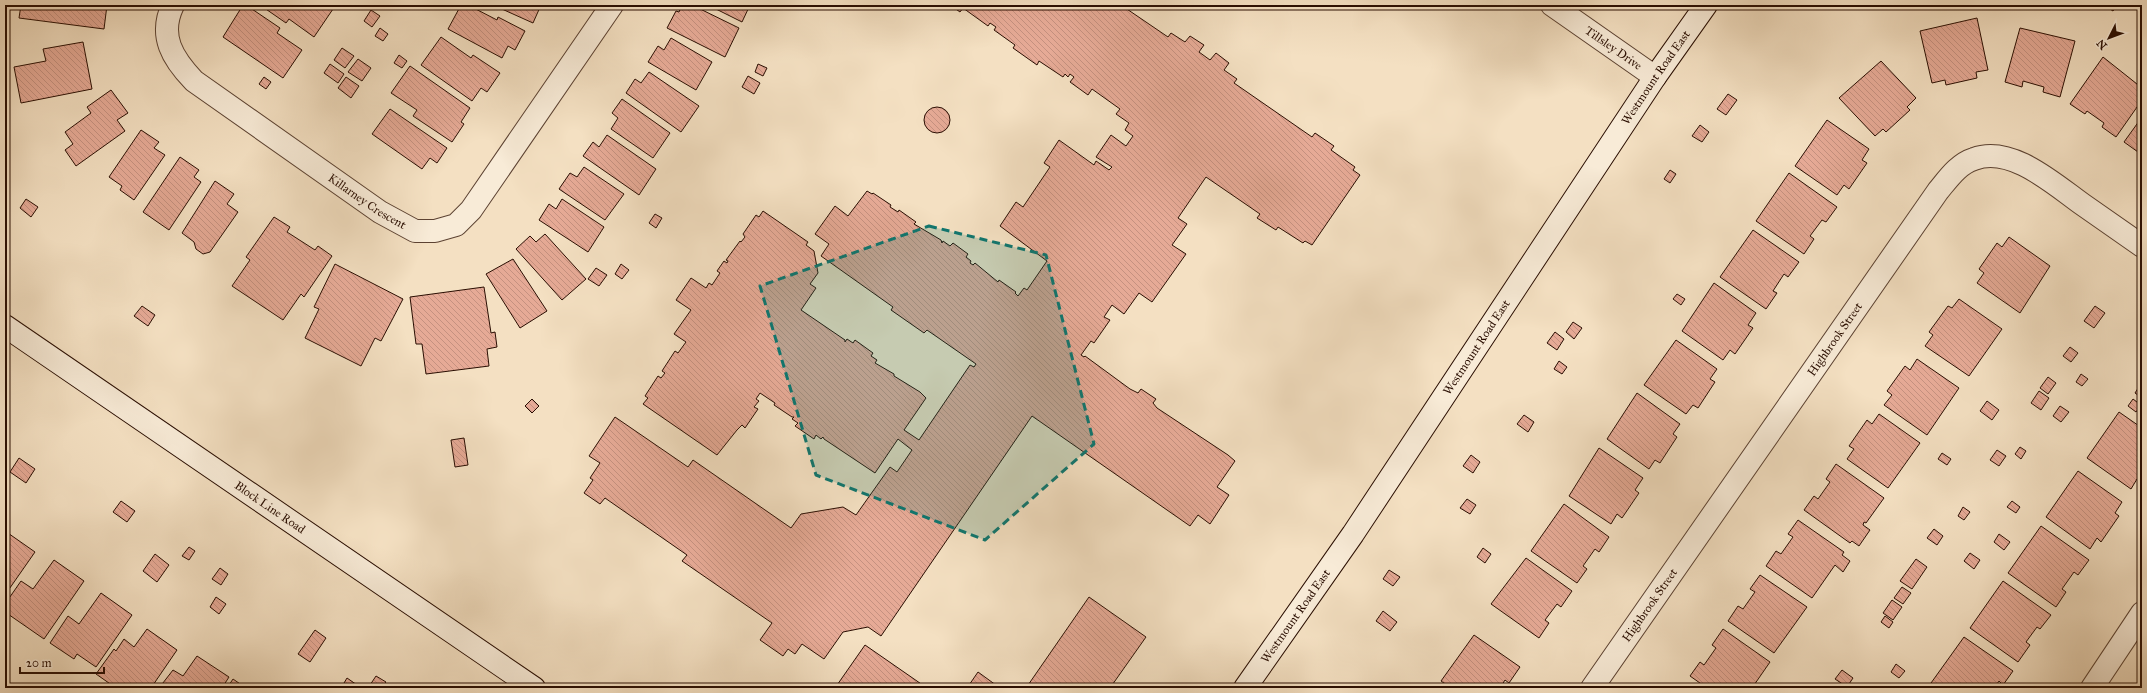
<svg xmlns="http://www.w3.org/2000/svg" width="2147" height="693" font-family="'IM FELL Great Primer',serif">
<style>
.building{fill:url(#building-back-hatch);stroke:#2a0e02}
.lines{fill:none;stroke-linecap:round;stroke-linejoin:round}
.street-casing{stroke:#5c4232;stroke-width:24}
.secondary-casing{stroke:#2a0e02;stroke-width:24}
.street{stroke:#f8ebd7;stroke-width:22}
.secondary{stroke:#f8ebd7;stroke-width:22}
.marked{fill:#0f766e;fill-opacity:0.2;stroke:#0f766e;stroke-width:3;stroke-dasharray:8 5;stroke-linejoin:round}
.labels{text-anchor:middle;stroke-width:3.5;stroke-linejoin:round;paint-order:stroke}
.street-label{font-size:12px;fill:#2a0e02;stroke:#f8ebd7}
</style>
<defs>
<pattern id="building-back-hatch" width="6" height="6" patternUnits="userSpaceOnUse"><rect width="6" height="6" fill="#e6aa96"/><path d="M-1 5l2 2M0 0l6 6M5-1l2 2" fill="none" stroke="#c59180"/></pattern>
</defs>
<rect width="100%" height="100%" fill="#f4e0c2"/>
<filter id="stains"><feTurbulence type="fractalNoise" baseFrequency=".005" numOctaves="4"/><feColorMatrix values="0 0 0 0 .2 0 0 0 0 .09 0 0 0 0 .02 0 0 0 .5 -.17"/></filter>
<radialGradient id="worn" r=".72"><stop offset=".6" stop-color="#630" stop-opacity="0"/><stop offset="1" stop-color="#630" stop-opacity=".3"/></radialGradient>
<path class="building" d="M 21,5 L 107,5 L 104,29 L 19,18 Z
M 243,5 L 246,5 L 280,28 L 277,33 L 302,50 L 283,78 L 223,37 Z
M 260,5 L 327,5 L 333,9 L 314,37 L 289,19 L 286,23 Z
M 461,5 L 468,5 L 497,20 L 498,17 L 525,31 L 515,50 L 508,46 L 502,58 L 448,29 Z
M 493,5 L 541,5 L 533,23 Z
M 682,5 L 692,5 L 739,28 L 725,57 L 667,28 L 676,11 L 679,12 Z
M 708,5 L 750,5 L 742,22 Z
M 950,5 L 1121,5 L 1168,37 L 1171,33 L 1185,42 L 1190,36 L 1204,45 L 1199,52 L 1210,60 L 1216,53 L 1229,63 L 1224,70 L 1237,79 L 1234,83 L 1312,137 L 1315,133 L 1334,146 L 1331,150 L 1355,167 L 1353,170 L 1360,175 L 1312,245 L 1305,241 L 1303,243 L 1278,227 L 1276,230 L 1257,218 L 1260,214 L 1206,177 L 1178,218 L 1187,224 L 1172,245 L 1186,254 L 1152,302 L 1139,293 L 1124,314 L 1112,305 L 1104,317 L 1110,320 L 1094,343 L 1091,341 L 1081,355 L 1084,357 L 1085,356 L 1130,389 L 1138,393 L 1141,389 L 1156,399 L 1153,403 L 1157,408 L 1228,455 L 1235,461 L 1217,487 L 1229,495 L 1210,524 L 1198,515 L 1190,526 L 1032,416 L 881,636 L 868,627 L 843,632 L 824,659 L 802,644 L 795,654 L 788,649 L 783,656 L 760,640 L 772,623 L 682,561 L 687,555 L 605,498 L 600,504 L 584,493 L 593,480 L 590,478 L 600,463 L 589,456 L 615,417 L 688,467 L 693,460 L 791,528 L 801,514 L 843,507 L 856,515 L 890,467 L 897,472 L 912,450 L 898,439 L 875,473 L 824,439 L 823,437 L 821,439 L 816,435 L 814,439 L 795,426 L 798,423 L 792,419 L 794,417 L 792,417 L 774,405 L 775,403 L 760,393 L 756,399 L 759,401 L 754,407 L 758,409 L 745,428 L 742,425 L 737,430 L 717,455 L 643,404 L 648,398 L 645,396 L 658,376 L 661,378 L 665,373 L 662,371 L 675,351 L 678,353 L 686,342 L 674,334 L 691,310 L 676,300 L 691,278 L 706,288 L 709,283 L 712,285 L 720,273 L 717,271 L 724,261 L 727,263 L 728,261 L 726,260 L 740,241 L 741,242 L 745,237 L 743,234 L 756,215 L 759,217 L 763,211 L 808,242 L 806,245 L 814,251 L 818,273 L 810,284 L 816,288 L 801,310 L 845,340 L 845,342 L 847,339 L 853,343 L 855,340 L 873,353 L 871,356 L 877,360 L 875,363 L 894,374 L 894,376 L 920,392 L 926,398 L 904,430 L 919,440 L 970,365 L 974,367 L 976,364 L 927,330 L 924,333 L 891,310 L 893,307 L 821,256 L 829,244 L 815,234 L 835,206 L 848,216 L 867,191 L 872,194 L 873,193 L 891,205 L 890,207 L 898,212 L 899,210 L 916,222 L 914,224 L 941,240 L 942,243 L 943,241 L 950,246 L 953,243 L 968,254 L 966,257 L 971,261 L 970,263 L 973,265 L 975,263 L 998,282 L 999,280 L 1016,292 L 1015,293 L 1018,296 L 1024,288 L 1027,290 L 1047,261 L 1000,226 L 1016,202 L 1023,207 L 1050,167 L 1044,163 L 1059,140 L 1094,165 L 1096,161 L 1109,170 L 1112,167 L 1096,157 L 1111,135 L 1126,146 L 1133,136 L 1125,130 L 1129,123 L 1116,114 L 1120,109 L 1092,89 L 1088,95 L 1070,82 L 1074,77 L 1070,74 L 1068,77 L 1065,74 L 1063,77 L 1039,61 L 1037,65 L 1013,48 L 1015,45 L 994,30 L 996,27 L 990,23 L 988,26 L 963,8 L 960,12 Z
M 2104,5 L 2117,5 L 2113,11 Z
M 371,10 L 380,16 L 372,27 L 364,21 Z
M 1977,18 L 1988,70 L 1976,72 L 1977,78 L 1946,85 L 1945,80 L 1932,83 L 1920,31 Z
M 380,28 L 388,34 L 383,41 L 375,36 Z
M 2020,28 L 2075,41 L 2060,97 L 2043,92 L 2044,87 L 2023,81 L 2022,87 L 2005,82 Z
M 441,37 L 471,58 L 473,55 L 500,73 L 487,92 L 481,88 L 472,101 L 421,65 Z
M 671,38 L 712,62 L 696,90 L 648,62 L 658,46 L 664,50 Z
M 83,42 L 92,89 L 21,103 L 14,67 L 46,61 L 43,49 Z
M 342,48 L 354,56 L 345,68 L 334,60 Z
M 399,55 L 407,61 L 402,68 L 394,63 Z
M 2103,57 L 2142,88 L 2142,100 L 2116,137 L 2102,127 L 2104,123 L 2087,111 L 2085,114 L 2070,104 Z
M 358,59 L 371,68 L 362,81 L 348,72 Z
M 1881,61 L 1916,98 L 1907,107 L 1910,110 L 1886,132 L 1883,129 L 1875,136 L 1839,98 Z
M 330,64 L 344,74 L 338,83 L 324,73 Z
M 758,64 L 767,68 L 763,76 L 755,72 Z
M 410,66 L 470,108 L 461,122 L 464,124 L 452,142 L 413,116 L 417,110 L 391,93 Z
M 649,72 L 699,106 L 681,132 L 626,93 L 635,79 L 641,83 Z
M 748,76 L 760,83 L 754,94 L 742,87 Z
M 264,77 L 271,82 L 266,89 L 259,84 Z
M 346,77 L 359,86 L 351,98 L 338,88 Z
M 111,90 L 128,113 L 117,120 L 125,131 L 76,166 L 65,150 L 73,144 L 65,132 L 91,113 L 87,107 Z
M 1728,94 L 1737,100 L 1726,115 L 1717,109 Z
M 622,99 L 670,133 L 653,158 L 611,129 L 618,118 L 612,113 Z
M924 120a13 13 0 1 1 26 0a13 13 0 1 1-26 0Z
M 390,109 L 447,148 L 437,163 L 430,158 L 422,169 L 372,134 Z
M 2142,117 L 2142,150 L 2138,152 L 2124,142 Z
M 1827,120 L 1869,149 L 1862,160 L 1867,163 L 1849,189 L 1844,185 L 1837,195 L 1795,166 Z
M 1700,125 L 1709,132 L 1702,142 L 1692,136 Z
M 141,130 L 159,142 L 154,148 L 165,155 L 134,200 L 120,190 L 122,186 L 109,177 Z
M 607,135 L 656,169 L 639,195 L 583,156 L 593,142 L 599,147 Z
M 180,157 L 199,170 L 194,177 L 201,182 L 169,230 L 143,212 Z
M 584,167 L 624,194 L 605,220 L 559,189 L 570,173 L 577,177 Z
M 1670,170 L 1676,174 L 1670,183 L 1664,179 Z
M 1789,173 L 1837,207 L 1826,222 L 1822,220 L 1810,236 L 1814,239 L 1804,254 L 1756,221 Z
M 215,181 L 234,194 L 227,204 L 238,212 L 210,252 L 203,254 L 196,249 L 194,242 L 182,233 Z
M 26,199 L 38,207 L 31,217 L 20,208 Z
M 562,199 L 604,227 L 588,252 L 539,220 L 549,204 L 556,209 Z
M 655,214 L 662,218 L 656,228 L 649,223 Z
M 274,217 L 290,227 L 287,232 L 315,250 L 318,246 L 332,256 L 304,297 L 301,294 L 283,320 L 232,286 L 250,260 L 246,257 Z
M 1753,230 L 1799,262 L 1788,277 L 1784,274 L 1773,291 L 1777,293 L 1766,309 L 1720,277 Z
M 545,234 L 586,279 L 562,300 L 516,249 L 530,236 L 536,242 Z
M 2009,237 L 2050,266 L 2020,313 L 1977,283 L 1984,273 L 1979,269 L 1997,243 L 2002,247 Z
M 513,259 L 547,311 L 520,328 L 486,274 Z
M 335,264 L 403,299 L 381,341 L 375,338 L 361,366 L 305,338 L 319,309 L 314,307 Z
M 621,264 L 629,270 L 622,279 L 615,274 Z
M 596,268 L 607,275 L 599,286 L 588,279 Z
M 1714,283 L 1756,313 L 1748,325 L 1753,328 L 1735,354 L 1730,350 L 1723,360 L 1682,331 Z
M 484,287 L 491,333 L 495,332 L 497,347 L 487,349 L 489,366 L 426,374 L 422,344 L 416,344 L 410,297 Z
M 1677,294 L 1685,299 L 1681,305 L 1673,299 Z
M 1959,299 L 2002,329 L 1969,376 L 1925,346 L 1933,335 L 1929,332 L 1948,306 L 1952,308 Z
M 142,306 L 155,315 L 148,326 L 134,316 Z
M 2095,306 L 2105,313 L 2094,328 L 2084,321 Z
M 1573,322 L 1582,328 L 1574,339 L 1566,332 Z
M 1555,332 L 1564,339 L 1557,350 L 1547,343 Z
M 1676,340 L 1717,369 L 1710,379 L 1715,382 L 1698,408 L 1693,405 L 1686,414 L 1644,385 Z
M 2070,347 L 2078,353 L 2071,362 L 2063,356 Z
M 1917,359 L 1959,388 L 1927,435 L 1884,405 L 1892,395 L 1887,391 L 1905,366 L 1910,370 Z
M 1559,361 L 1567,367 L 1562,374 L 1554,369 Z
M 2081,374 L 2088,379 L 2082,386 L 2076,382 Z
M 2048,377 L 2056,383 L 2048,394 L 2040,388 Z
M 2142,382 L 2142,398 L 2135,393 Z
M 2039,391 L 2049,398 L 2041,410 L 2031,403 Z
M 1637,393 L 1680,424 L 1673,434 L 1677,437 L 1660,463 L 1655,460 L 1649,469 L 1607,439 Z
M 532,399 L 539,406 L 532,413 L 525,406 Z
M 2133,399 L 2141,405 L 2136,412 L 2128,406 Z
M 1987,401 L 1999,410 L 1992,420 L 1980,411 Z
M 2060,406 L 2069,412 L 2061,422 L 2053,416 Z
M 2119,412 L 2142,428 L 2142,481 L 2137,479 L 2131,489 L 2087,458 Z
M 1879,414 L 1920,443 L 1888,488 L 1847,459 L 1854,449 L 1849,446 L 1867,420 L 1872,424 Z
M 1524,415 L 1534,422 L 1528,432 L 1517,424 Z
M 464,438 L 468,465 L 455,467 L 451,440 Z
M 2020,447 L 2026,451 L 2021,459 L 2015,454 Z
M 1599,448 L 1643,478 L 1635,490 L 1639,493 L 1622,518 L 1617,514 L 1611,524 L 1569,496 Z
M 1997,450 L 2006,456 L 1999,466 L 1990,460 Z
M 1942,453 L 1951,459 L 1947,465 L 1938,459 Z
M 1471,455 L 1480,462 L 1473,473 L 1463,466 Z
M 19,458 L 35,469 L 26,483 L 10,472 Z
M 1836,464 L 1884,498 L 1866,523 L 1864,522 L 1863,525 L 1870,530 L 1859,546 L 1852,541 L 1850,543 L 1804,510 L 1814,496 L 1818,499 L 1830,482 L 1826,479 Z
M 2078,471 L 2122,502 L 2115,513 L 2119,516 L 2101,542 L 2097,538 L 2090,549 L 2046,517 Z
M 1467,499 L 1476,505 L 1470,514 L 1460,508 Z
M 121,501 L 135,511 L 127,522 L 113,512 Z
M 2012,501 L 2020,507 L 2016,513 L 2007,507 Z
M 1564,504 L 1609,537 L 1599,552 L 1595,549 L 1583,566 L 1587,569 L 1577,583 L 1531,551 Z
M 1963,507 L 1970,512 L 1964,520 L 1958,516 Z
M 1798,520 L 1844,552 L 1842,555 L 1850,561 L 1843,572 L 1835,565 L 1812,598 L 1766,566 L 1776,551 L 1781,554 L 1793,537 L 1788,534 Z
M 2041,526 L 2089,560 L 2078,575 L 2074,572 L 2062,589 L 2066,592 L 2056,607 L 2008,573 Z
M 1934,529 L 1943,536 L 1937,545 L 1927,538 Z
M 5,531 L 35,552 L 5,595 Z
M 1999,534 L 2010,542 L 2004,550 L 1994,542 Z
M 189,547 L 195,551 L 189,560 L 182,556 Z
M 1483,548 L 1491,554 L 1485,563 L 1477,557 Z
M 1970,553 L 1980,560 L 1974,569 L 1964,561 Z
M 155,554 L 169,565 L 157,582 L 143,571 Z
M 1526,558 L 1572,591 L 1561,607 L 1557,604 L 1545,620 L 1549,623 L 1539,638 L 1491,604 Z
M 1916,559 L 1927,567 L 1912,589 L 1900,581 Z
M 54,560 L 84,581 L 44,639 L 5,612 L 5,604 L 21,581 L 33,589 Z
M 220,568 L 228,574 L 221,585 L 212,579 Z
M 1389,570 L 1400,577 L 1393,586 L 1383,579 Z
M 1760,575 L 1807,607 L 1774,653 L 1728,621 L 1738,606 L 1743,609 L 1755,592 L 1750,589 Z
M 2003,581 L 2051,615 L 2040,629 L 2037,627 L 2026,642 L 2030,645 L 2018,662 L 1970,628 Z
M 1902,587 L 1911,593 L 1903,604 L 1894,598 Z
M 101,593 L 132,615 L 96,667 L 77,654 L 74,659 L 50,643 L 68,616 L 79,624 Z
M 216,597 L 226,604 L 219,614 L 210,607 Z
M 1089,597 L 1146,637 L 1110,688 L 1026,688 Z
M 1892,600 L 1902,607 L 1893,620 L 1883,613 Z
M 1383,611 L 1397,622 L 1390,631 L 1376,621 Z
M 1885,616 L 1893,622 L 1889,628 L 1881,622 Z
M 147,629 L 177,650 L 151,688 L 116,688 L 96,674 L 114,649 L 116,651 L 124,639 L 134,647 Z
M 1723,629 L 1770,662 L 1752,688 L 1707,688 L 1690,676 L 1700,662 L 1704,665 L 1716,648 L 1712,645 Z
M 315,630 L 326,638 L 310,662 L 298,654 Z
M 1474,635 L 1520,667 L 1509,683 L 1505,680 L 1500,688 L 1451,688 L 1441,681 Z
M 1964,637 L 2013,671 L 2003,685 L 1999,681 L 1994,688 L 1939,688 L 1931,683 Z
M 865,645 L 927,688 L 835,688 Z
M 197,656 L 229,677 L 222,688 L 159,688 L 173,670 L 183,676 Z
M 1896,664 L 1905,671 L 1899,678 L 1891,672 Z
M 1842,670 L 1853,678 L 1847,687 L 1835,679 Z
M 978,672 L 1000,688 L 967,688 Z
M 376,676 L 386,682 L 381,688 L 368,688 Z
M 347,678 L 360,687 L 360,688 L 341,688 Z
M 233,679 L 246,688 L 227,688 Z"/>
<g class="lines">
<defs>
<g id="street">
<path id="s1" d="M 173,5 C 158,36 173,59 194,81 L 380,212 L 415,231 L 435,231 L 456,225 L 471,210 L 612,5"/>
<path id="s2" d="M 1552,5 L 1655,77"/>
<path id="s3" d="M 1592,688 L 1938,191 C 1948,179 1958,164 1974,159 C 2011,145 2054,184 2082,204 C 2102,218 2122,232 2142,246"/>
<path d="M 2092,688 L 2142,613"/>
</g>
<g id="secondary">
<path id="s4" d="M 5,326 L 534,688"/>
<path id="s5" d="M 1245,688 L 1353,534 L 1655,77 L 1706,5"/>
</g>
</defs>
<use href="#street" class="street-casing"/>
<use href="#secondary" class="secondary-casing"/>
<use href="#street" class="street"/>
<use href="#secondary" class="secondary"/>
</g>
<path class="marked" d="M 929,226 L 1046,255 L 1094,444 L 985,540 L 816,475 L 760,286 Z"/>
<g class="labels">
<g class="street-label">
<text dy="4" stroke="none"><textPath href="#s2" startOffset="75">Tillsley Drive</textPath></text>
<text dy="4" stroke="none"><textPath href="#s5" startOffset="736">Westmount Road East</textPath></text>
<text dy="4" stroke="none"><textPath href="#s1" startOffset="296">Killarney Crescent</textPath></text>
<text dy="4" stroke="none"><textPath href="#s3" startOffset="425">Highbrook Street</textPath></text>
<text dy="4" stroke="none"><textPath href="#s5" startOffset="412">Westmount Road East</textPath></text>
<text dy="4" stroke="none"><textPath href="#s4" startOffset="321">Block Line Road</textPath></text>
<text dy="4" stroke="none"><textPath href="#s3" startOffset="101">Highbrook Street</textPath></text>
<text dy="4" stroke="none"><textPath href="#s5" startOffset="88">Westmount Road East</textPath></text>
</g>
</g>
<rect width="2147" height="693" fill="none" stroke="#f4e0c2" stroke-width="20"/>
<rect x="6" y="6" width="2135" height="681" fill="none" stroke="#2a0e02" stroke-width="2"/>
<rect x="10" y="10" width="2127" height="673" fill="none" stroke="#2a0e02"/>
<g transform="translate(2109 38) rotate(228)" stroke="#f8ebd7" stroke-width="3" paint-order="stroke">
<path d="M0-3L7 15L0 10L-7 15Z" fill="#2a0e02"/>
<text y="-6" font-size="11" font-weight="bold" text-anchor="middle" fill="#2a0e02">N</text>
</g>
<path d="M20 667v6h84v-6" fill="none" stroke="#2a0e02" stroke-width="2"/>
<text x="26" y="667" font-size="12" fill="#2a0e02" stroke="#f8ebd7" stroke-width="3" paint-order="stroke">20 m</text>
<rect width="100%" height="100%" filter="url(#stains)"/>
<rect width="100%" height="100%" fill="url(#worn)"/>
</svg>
